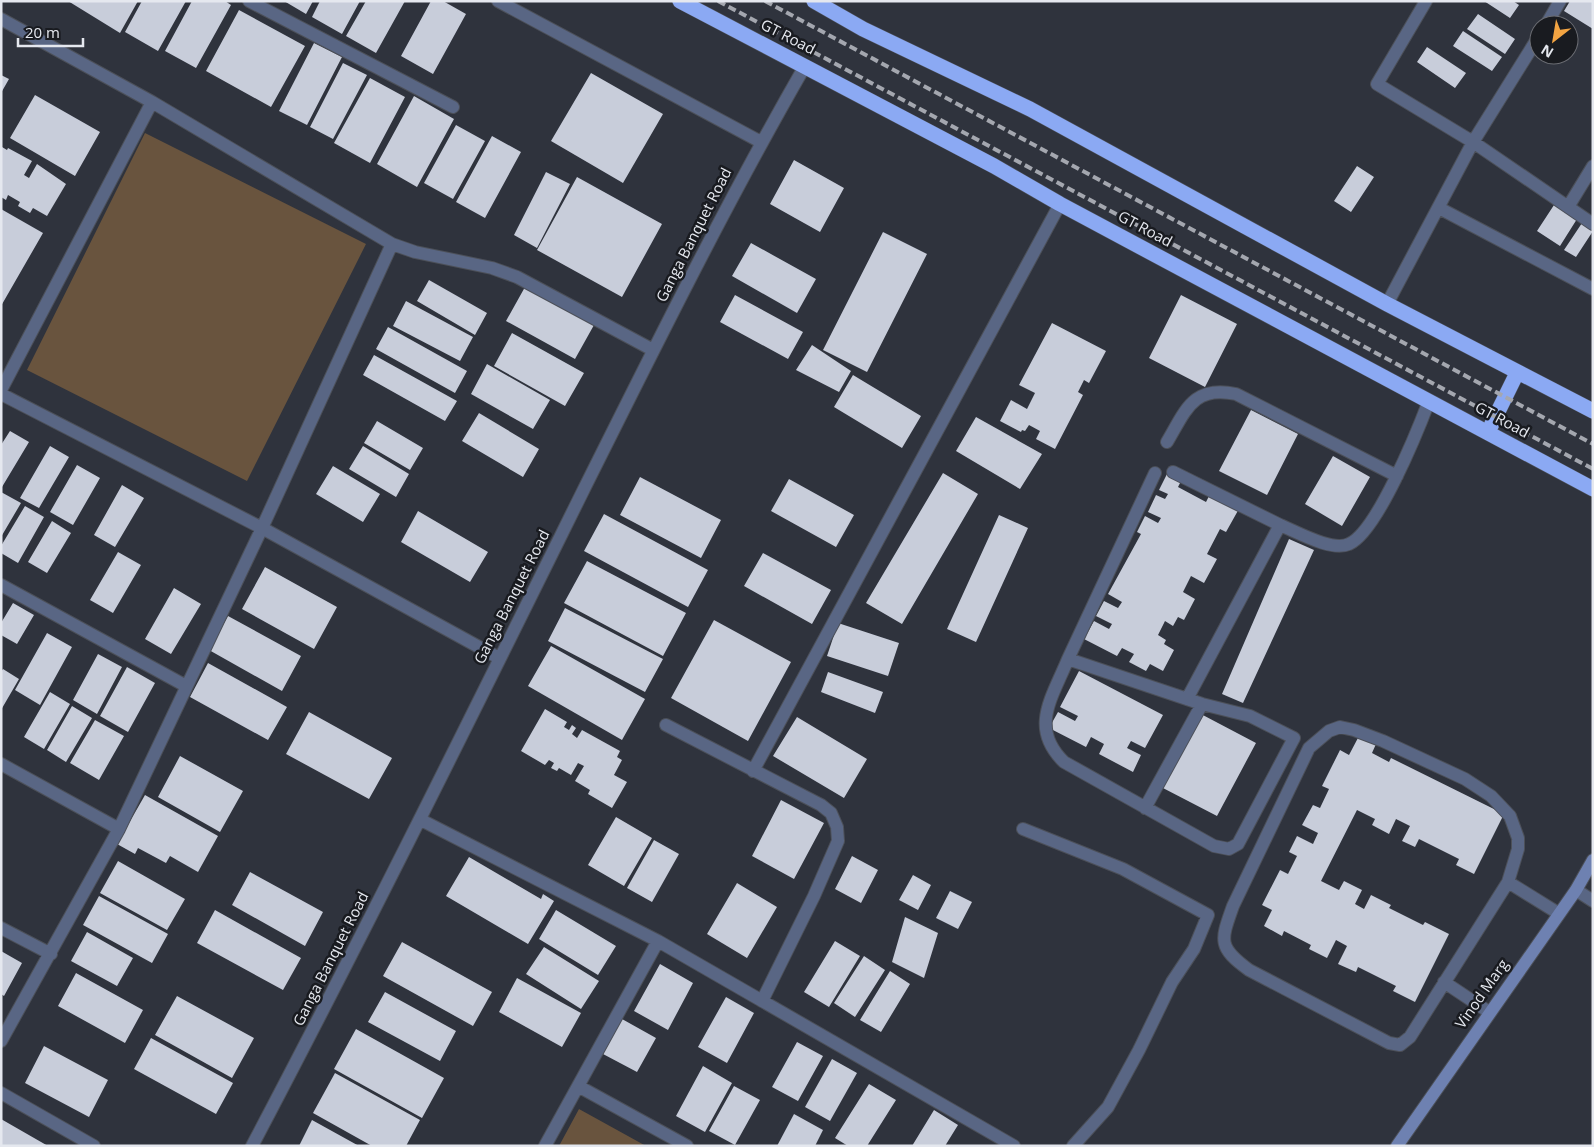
<svg xmlns="http://www.w3.org/2000/svg" width="1594" height="1147" font-family="'Open Sans',sans-serif">
<style>
.green{fill:#69543e}
.building{fill:#c8cdda}
.lines{fill:none;stroke-linecap:round;stroke-linejoin:round}
.street-casing{stroke:#4c5059;stroke-width:14}
.secondary-casing{stroke:#4c5059;stroke-width:14}
.highway-casing{stroke:#4c5059;stroke-width:16}
.street{stroke:#596684;stroke-width:12}
.secondary{stroke:#6e81b1;stroke-width:12}
.highway{stroke:#8ba9f3;stroke-width:15}
.rail{stroke:#a4a7af;stroke-width:4;stroke-dasharray:8 4;stroke-linecap:butt}
.labels{text-anchor:middle;stroke-width:5;stroke-linejoin:round;paint-order:stroke}
.street-label{font-size:15px;fill:#e5e8ef;stroke:#191b20}
</style>
<rect width="100%" height="100%" fill="#2f333d"/>
<path class="green" d="M 145,133 L 366,244 L 247,481 L 27,370 Z
M 579,1109 L 646,1146 L 559,1146 Z"/>
<path class="building" d="M 68,1 L 138,1 L 120,33 Z
M 142,1 L 186,1 L 158,51 L 125,32 Z
M 192,1 L 225,1 L 231,5 L 196,68 L 165,51 Z
M 284,1 L 313,1 L 306,14 Z
M 320,1 L 360,1 L 342,34 L 312,17 Z
M 366,1 L 405,1 L 376,53 L 346,36 Z
M 431,1 L 443,1 L 466,14 L 433,74 L 401,56 Z
M 1484,1 L 1513,1 L 1519,5 L 1510,18 Z
M 1570,1 L 1593,1 L 1593,29 L 1564,11 Z
M 239,10 L 305,46 L 271,107 L 206,71 Z
M 1478,14 L 1515,39 L 1505,54 L 1467,29 Z
M 1463,31 L 1502,57 L 1492,71 L 1453,46 Z
M 314,43 L 342,57 L 307,125 L 279,111 Z
M 1427,47 L 1466,73 L 1455,88 L 1417,62 Z
M 343,63 L 367,75 L 333,139 L 310,127 Z
M 591,73 L 663,114 L 623,183 L 551,141 Z
M 1,75 L 9,79 L 1,93 Z
M 370,78 L 405,97 L 370,163 L 334,143 Z
M 35,95 L 100,132 L 75,176 L 10,138 Z
M 414,96 L 454,119 L 417,187 L 377,164 Z
M 456,125 L 485,141 L 453,199 L 424,183 Z
M 492,136 L 521,152 L 485,218 L 456,202 Z
M 2,147 L 7,150 L 8,148 L 32,161 L 24,175 L 29,178 L 37,164 L 66,184 L 47,216 L 33,208 L 30,213 L 18,206 L 20,202 L 8,195 L 6,200 L 1,197 Z
M 794,160 L 844,188 L 820,232 L 770,204 Z
M 1357,166 L 1374,177 L 1351,212 L 1334,201 Z
M 546,172 L 570,184 L 537,248 L 514,235 Z
M 577,177 L 662,224 L 622,297 L 537,250 Z
M 1554,205 L 1577,219 L 1560,246 L 1537,231 Z
M 1,209 L 43,233 L 1,306 Z
M 1584,220 L 1593,226 L 1593,231 L 1576,257 L 1564,250 Z
M 883,232 L 927,254 L 867,372 L 823,350 Z
M 751,243 L 816,279 L 797,313 L 732,276 Z
M 429,280 L 487,313 L 475,335 L 417,301 Z
M 525,287 L 594,325 L 575,359 L 506,321 Z
M 735,295 L 803,332 L 788,359 L 720,322 Z
M 1181,295 L 1237,324 L 1205,387 L 1149,358 Z
M 406,301 L 473,337 L 460,361 L 393,326 Z
M 1052,323 L 1106,351 L 1089,383 L 1084,380 L 1078,392 L 1083,395 L 1055,449 L 1036,439 L 1040,431 L 1029,425 L 1025,431 L 1022,430 L 1021,432 L 1000,421 L 1011,400 L 1027,409 L 1035,393 L 1019,385 Z
M 388,327 L 467,371 L 455,393 L 376,349 Z
M 512,333 L 584,373 L 565,406 L 494,366 Z
M 812,345 L 851,371 L 839,392 L 796,370 Z
M 374,355 L 457,401 L 445,421 L 363,375 Z
M 487,364 L 550,400 L 533,429 L 471,394 Z
M 853,375 L 921,416 L 902,448 L 834,407 Z
M 1251,410 L 1298,434 L 1267,495 L 1219,471 Z
M 479,413 L 539,449 L 523,477 L 462,441 Z
M 976,417 L 1042,454 L 1020,489 L 956,451 Z
M 377,421 L 423,448 L 410,470 L 364,443 Z
M 10,431 L 29,442 L 2,487 L 1,445 Z
M 50,446 L 69,457 L 39,508 L 20,498 Z
M 363,446 L 409,474 L 396,497 L 349,469 Z
M 1333,456 L 1370,477 L 1342,526 L 1305,504 Z
M 77,465 L 100,478 L 73,525 L 50,512 Z
M 333,466 L 380,494 L 363,522 L 316,494 Z
M 1169,470 L 1183,477 L 1178,487 L 1206,502 L 1211,492 L 1240,507 L 1226,532 L 1220,529 L 1207,554 L 1217,559 L 1204,583 L 1191,576 L 1183,592 L 1195,599 L 1184,620 L 1178,617 L 1173,626 L 1165,621 L 1158,635 L 1166,640 L 1164,644 L 1174,650 L 1163,671 L 1150,664 L 1146,671 L 1129,662 L 1134,654 L 1122,648 L 1117,656 L 1084,639 L 1094,621 L 1109,629 L 1112,624 L 1096,616 L 1104,601 L 1118,608 L 1122,602 L 1108,594 L 1141,534 L 1137,532 L 1145,516 L 1158,523 L 1161,518 L 1148,512 L 1156,495 L 1165,499 L 1168,494 L 1159,490 Z
M 943,473 L 978,494 L 902,624 L 866,603 Z
M 640,477 L 721,520 L 701,558 L 620,515 Z
M 789,479 L 854,515 L 836,547 L 771,511 Z
M 122,485 L 144,498 L 115,547 L 94,535 Z
M 1,492 L 21,503 L 1,537 Z
M 25,506 L 44,517 L 18,563 L 1,553 L 1,546 Z
M 418,511 L 488,552 L 470,582 L 401,542 Z
M 604,514 L 708,570 L 688,607 L 584,551 Z
M 999,515 L 1028,528 L 976,642 L 947,629 Z
M 52,521 L 71,533 L 47,573 L 28,562 Z
M 1289,539 L 1314,550 L 1243,703 L 1222,694 Z
M 118,552 L 141,565 L 113,613 L 90,600 Z
M 763,553 L 831,590 L 812,624 L 744,586 Z
M 587,561 L 686,613 L 663,656 L 564,603 Z
M 265,567 L 337,607 L 314,649 L 242,609 Z
M 174,588 L 201,604 L 171,654 L 145,639 Z
M 13,603 L 34,615 L 17,644 L 1,635 L 1,623 Z
M 565,608 L 663,659 L 645,692 L 548,641 Z
M 228,616 L 301,656 L 282,691 L 209,650 Z
M 714,620 L 791,662 L 748,741 L 671,698 Z
M 838,623 L 899,643 L 888,676 L 827,656 Z
M 47,633 L 72,647 L 40,705 L 15,690 Z
M 551,646 L 645,699 L 622,740 L 528,686 Z
M 98,654 L 122,667 L 97,714 L 73,700 Z
M 208,663 L 287,707 L 268,740 L 190,697 Z
M 127,667 L 155,683 L 128,732 L 100,716 Z
M 3,669 L 19,679 L 1,710 L 1,672 Z
M 1079,671 L 1163,715 L 1145,748 L 1131,741 L 1127,748 L 1141,755 L 1133,772 L 1099,754 L 1104,744 L 1091,737 L 1086,747 L 1049,728 L 1058,712 L 1075,721 L 1078,716 L 1060,707 Z
M 828,672 L 883,692 L 875,713 L 821,692 Z
M 50,692 L 70,704 L 44,749 L 24,737 Z
M 72,706 L 92,718 L 66,762 L 47,750 Z
M 545,709 L 567,722 L 564,727 L 569,730 L 572,725 L 576,728 L 572,734 L 577,738 L 582,730 L 620,751 L 617,757 L 622,760 L 614,775 L 627,782 L 612,808 L 588,794 L 590,790 L 575,781 L 584,766 L 578,763 L 571,775 L 559,768 L 557,771 L 551,768 L 554,763 L 549,760 L 545,765 L 521,751 Z
M 309,712 L 392,758 L 369,799 L 286,754 Z
M 1199,713 L 1256,743 L 1217,816 L 1161,787 Z
M 797,717 L 867,759 L 844,798 L 773,756 Z
M 95,720 L 124,736 L 99,780 L 70,763 Z
M 1359,736 L 1376,744 L 1372,753 L 1389,762 L 1391,758 L 1504,814 L 1474,874 L 1456,865 L 1459,859 L 1419,839 L 1415,847 L 1402,841 L 1410,826 L 1396,819 L 1389,834 L 1372,825 L 1375,819 L 1357,810 L 1321,881 L 1339,890 L 1344,881 L 1362,890 L 1355,904 L 1364,909 L 1371,895 L 1391,905 L 1389,908 L 1423,925 L 1425,922 L 1449,934 L 1415,1002 L 1393,991 L 1396,986 L 1358,967 L 1356,972 L 1338,964 L 1347,946 L 1336,940 L 1327,958 L 1309,949 L 1311,945 L 1284,931 L 1282,936 L 1264,926 L 1272,910 L 1262,905 L 1280,870 L 1288,874 L 1297,856 L 1289,852 L 1297,836 L 1313,844 L 1318,833 L 1302,825 L 1313,805 L 1320,808 L 1329,789 L 1322,786 L 1340,750 L 1349,755 Z
M 180,756 L 243,791 L 220,832 L 158,797 Z
M 145,795 L 218,836 L 198,872 L 170,856 L 166,863 L 138,848 L 135,854 L 117,844 Z
M 781,800 L 824,823 L 794,879 L 752,856 Z
M 616,817 L 652,838 L 624,886 L 588,865 Z
M 654,840 L 679,854 L 652,902 L 627,888 Z
M 852,856 L 878,870 L 861,903 L 835,889 Z
M 469,857 L 541,899 L 543,894 L 554,901 L 528,944 L 446,896 Z
M 118,861 L 185,899 L 167,930 L 100,893 Z
M 250,872 L 323,912 L 305,946 L 232,905 Z
M 913,875 L 931,885 L 918,910 L 899,900 Z
M 737,883 L 777,907 L 747,958 L 707,934 Z
M 950,891 L 972,902 L 958,929 L 936,918 Z
M 99,896 L 168,934 L 152,963 L 83,925 Z
M 215,910 L 301,958 L 283,990 L 197,943 Z
M 556,910 L 616,946 L 598,975 L 539,939 Z
M 905,917 L 938,933 L 924,978 L 892,962 Z
M 87,932 L 133,958 L 117,986 L 71,961 Z
M 835,941 L 860,956 L 829,1007 L 804,992 Z
M 402,942 L 492,992 L 473,1026 L 383,976 Z
M 544,947 L 599,981 L 581,1009 L 526,974 Z
M 1,951 L 22,963 L 4,996 L 1,994 Z
M 864,956 L 885,970 L 855,1017 L 834,1003 Z
M 660,964 L 693,983 L 668,1030 L 634,1011 Z
M 890,971 L 910,984 L 881,1032 L 860,1020 Z
M 76,973 L 143,1010 L 125,1043 L 58,1006 Z
M 517,978 L 581,1013 L 562,1047 L 499,1012 Z
M 385,992 L 456,1031 L 440,1061 L 368,1022 Z
M 177,996 L 254,1038 L 232,1078 L 155,1035 Z
M 726,997 L 754,1013 L 727,1063 L 698,1047 Z
M 622,1019 L 656,1038 L 637,1072 L 603,1054 Z
M 356,1029 L 444,1078 L 422,1118 L 334,1069 Z
M 151,1038 L 233,1083 L 216,1114 L 134,1069 Z
M 797,1042 L 823,1056 L 798,1101 L 772,1087 Z
M 44,1046 L 108,1080 L 89,1117 L 25,1083 Z
M 832,1059 L 857,1073 L 830,1121 L 805,1107 Z
M 703,1066 L 732,1083 L 705,1132 L 676,1116 Z
M 335,1073 L 420,1120 L 406,1146 L 372,1146 L 313,1113 Z
M 869,1084 L 896,1100 L 867,1146 L 848,1146 L 835,1138 Z
M 734,1086 L 760,1100 L 735,1145 L 709,1131 Z
M 934,1110 L 958,1125 L 945,1146 L 912,1146 Z
M 794,1114 L 823,1130 L 815,1146 L 777,1146 Z
M 1,1119 L 48,1146 L 1,1146 Z
M 312,1120 L 359,1146 L 299,1146 Z"/>
<g class="lines">
<defs>
<path id="street" d="M 249,1 L 453,107
M 498,1 L 761,142
M 1426,1 L 1377,84 L 1473,142 L 1593,224
M 1,19 L 152,102 L 392,244 L 415,252 L 492,268 L 517,277 L 653,350
M 1546,25 L 1560,1
M 1568,207 L 1593,166
M 1439,208 L 1593,289
M 1387,304 L 1473,142 L 1539,36
M 1,390 L 152,102
M 1,394 L 262,528 L 499,658
M 1167,442 C 1186,410 1193,385 1236,394 L 1397,476
M 1173,472 L 1280,525
M 1,585 L 186,686
M 1068,659 L 1202,704 L 1250,716 L 1294,738 L 1238,844 L 1229,849 L 1214,846 L 1064,762 C 1029,728 1052,698 1068,659 Z
M 1068,659 L 1155,473
M 1187,699 L 1280,525 C 1297,532 1332,552 1349,544 C 1377,532 1418,430 1429,401
M 666,725 L 821,805 L 831,813 L 837,827 L 838,841 L 814,896 L 762,1001
M 1340,727 L 1354,730 L 1383,741 L 1465,779 L 1491,796 L 1510,816 L 1518,838 L 1518,849 L 1508,882 L 1410,1037 L 1400,1045 L 1389,1043 L 1249,970 C 1217,947 1221,940 1233,906 L 1309,748 L 1329,731 Z
M 1,764 L 119,829
M 753,771 L 1060,204
M 1145,808 L 1202,704
M 421,820 L 658,941 L 1014,1146
M 1023,829 L 1123,869 L 1208,915 L 1194,949 L 1172,982 L 1139,1050 L 1108,1107 L 1073,1146
M 1508,882 L 1558,913
M 1576,890 L 1593,901
M 1,928 L 51,954
M 1444,982 L 1489,1012
M 1,1041 L 119,829 L 262,528 L 392,244
M 578,1086 L 687,1146
M 1,1093 L 94,1146
M 252,1146 C 366,930 474,711 582,493 C 654,349 725,205 805,66
M 545,1146 L 658,941"/>
<path id="secondary" d="M 1397,1146 L 1576,890 L 1593,860"/>
<path id="highway" d="M 680,1 L 994,166 L 1060,204 L 1593,489
M 814,1 L 863,29 L 1030,109 L 1387,304 L 1593,411
M 1488,432 L 1517,373"/>
</defs>
<use href="#street" class="street-casing"/>
<use href="#secondary" class="secondary-casing"/>
<use href="#highway" class="highway-casing"/>
<use href="#street" class="street"/>
<use href="#secondary" class="secondary"/>
<use href="#highway" class="highway"/>
<path class="rail" d="M 718,1 L 1593,469
M 765,1 L 1593,444"/>
</g>
<g class="labels">
<g class="street-label">
<text transform="translate(788 37) rotate(27)" y="5">GT Road</text>
<text transform="translate(1145 229) rotate(28)" y="5">GT Road</text>
<text transform="translate(694 235) rotate(-63)" y="5">Ganga Banquet Road</text>
<text transform="translate(1502 420) rotate(28)" y="5">GT Road</text>
<text transform="translate(512 597) rotate(-63)" y="5">Ganga Banquet Road</text>
<text transform="translate(331 959) rotate(-63)" y="5">Ganga Banquet Road</text>
<text transform="translate(1482 994) rotate(-55)" y="5">Vinod Marg</text>
</g>
</g>
<rect width="1594" height="1147" fill="none" stroke="#e5e8ef" stroke-width="5"/>
<g transform="translate(1554 40) rotate(211)"><circle r="24" fill="#191b20" stroke="#6b6d73"/>
<path d="M0-4L9 19L0 12L-9 19Z" fill="#f3a442"/>
<text y="-8" font-size="14" font-weight="bold" text-anchor="middle" fill="#e5e8ef">N</text>
</g>
<path d="M18 38v8h65v-8" fill="none" stroke="#e5e8ef" stroke-width="2.5"/>
<text x="25" y="38" font-size="15" fill="#e5e8ef" stroke="#191b20" stroke-width="4" paint-order="stroke">20 m</text>
</svg>
